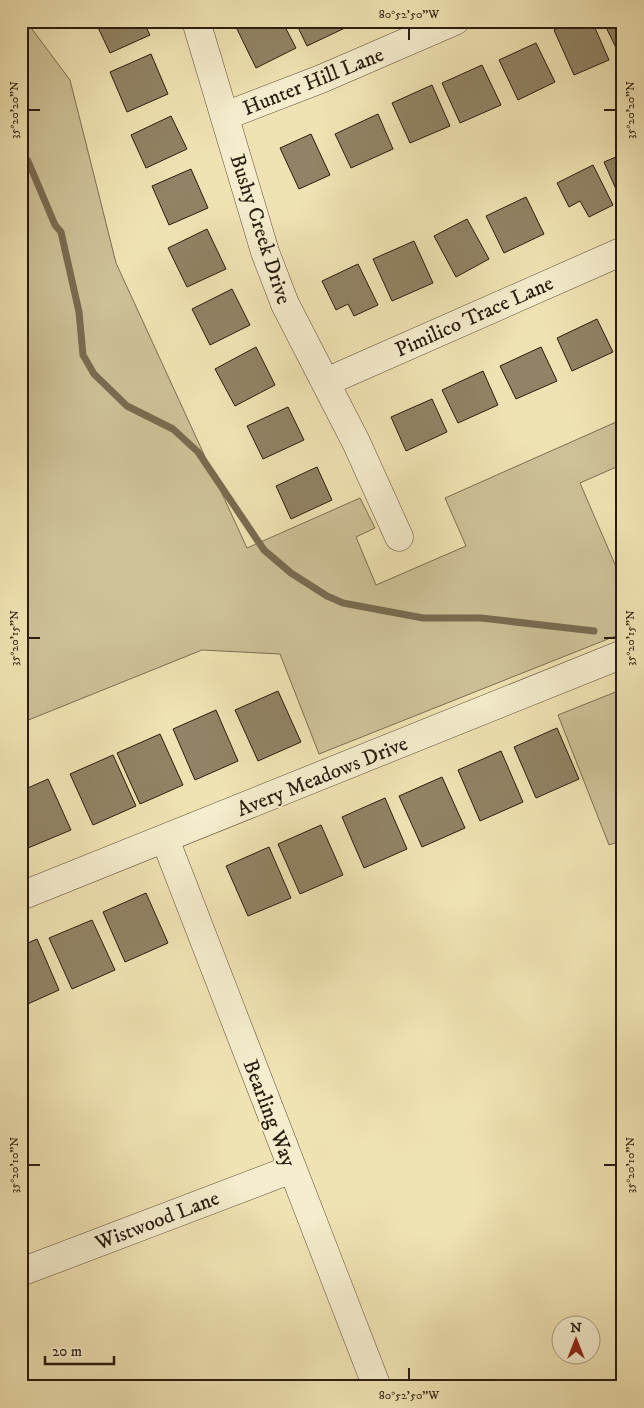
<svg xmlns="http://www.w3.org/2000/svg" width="644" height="1408" font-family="'IM FELL DW Pica',serif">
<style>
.green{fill:#cec197;stroke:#7c6e54}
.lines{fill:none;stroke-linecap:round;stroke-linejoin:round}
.stream{stroke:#796b51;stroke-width:7}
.building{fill:#918365;stroke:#2a1c10}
.minor-casing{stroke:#5c4e39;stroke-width:29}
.minor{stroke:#f5edce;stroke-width:28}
.ticks{fill:none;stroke:#2a1c10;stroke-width:2}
.labels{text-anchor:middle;stroke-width:4;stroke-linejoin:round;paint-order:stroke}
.street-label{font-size:21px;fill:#2a1c10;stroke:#f5edce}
.neatline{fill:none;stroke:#2a1c10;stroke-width:2}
.ticks-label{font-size:12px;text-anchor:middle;fill:#2a1c10}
</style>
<rect width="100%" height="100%" fill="#f0e3b3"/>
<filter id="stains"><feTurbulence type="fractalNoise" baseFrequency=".004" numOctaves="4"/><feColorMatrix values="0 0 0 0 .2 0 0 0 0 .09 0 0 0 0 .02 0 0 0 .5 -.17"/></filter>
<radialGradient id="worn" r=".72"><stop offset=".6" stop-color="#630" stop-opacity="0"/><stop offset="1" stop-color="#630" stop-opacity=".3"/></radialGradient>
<path class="green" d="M 21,21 L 26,21 L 70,80 L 116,263 L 247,548 L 360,498 L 375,528 L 356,537 L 376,585 L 466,546 L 445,498 L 623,419 L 623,464 L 580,483 L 623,583 L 623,633 L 319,754 L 280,654 L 202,650 L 21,723 Z
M 623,689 L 623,840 L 609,845 L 558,715 Z"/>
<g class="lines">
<path class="stream" d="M 21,153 L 28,161 L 55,225 L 61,232 L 79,312 L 83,355 L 94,374 L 127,406 L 173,429 L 198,452 L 264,550 L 291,573 L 327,596 L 343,603 L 423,618 L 481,618 L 594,631
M 621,692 L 623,719"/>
</g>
<path class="building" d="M 95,21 L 143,21 L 150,35 L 110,53 Z
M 247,21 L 282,21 L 296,48 L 256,68 L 236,27 Z
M 295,21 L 345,21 L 347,27 L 307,46 Z
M 575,21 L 592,21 L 609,60 L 574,75 L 554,30 Z
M 603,21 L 623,21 L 623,52 L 619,54 Z
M 536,43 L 555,82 L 518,100 L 499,60 Z
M 151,54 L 168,94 L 127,112 L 110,72 Z
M 482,65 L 501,105 L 460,123 L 442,83 Z
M 432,85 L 450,126 L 410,143 L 392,103 Z
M 378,114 L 393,149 L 351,168 L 335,134 Z
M 171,116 L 187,149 L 146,168 L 131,135 Z
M 311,134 L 330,175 L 299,189 L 280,148 Z
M 623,154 L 623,194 L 619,196 L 604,162 Z
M 593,165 L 613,205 L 589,217 L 580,201 L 569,207 L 557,183 Z
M 191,169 L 208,208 L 169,225 L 152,186 Z
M 526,197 L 544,234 L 504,253 L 486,216 Z
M 467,219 L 489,259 L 456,277 L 434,236 Z
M 207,229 L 226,269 L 187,287 L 168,248 Z
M 414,241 L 433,283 L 392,301 L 373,259 Z
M 358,264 L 378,305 L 354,316 L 348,304 L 336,310 L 322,281 Z
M 232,289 L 250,325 L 210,345 L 192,309 Z
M 597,319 L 613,352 L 572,371 L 557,338 Z
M 256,347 L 275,385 L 235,406 L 215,369 Z
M 541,347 L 557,381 L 516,399 L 500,366 Z
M 483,371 L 498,405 L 458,423 L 442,390 Z
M 432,399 L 447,432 L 406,451 L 391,417 Z
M 288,407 L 304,440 L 263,459 L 247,426 Z
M 317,467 L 332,500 L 291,519 L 276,486 Z
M 278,691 L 301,742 L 258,761 L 235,710 Z
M 216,710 L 238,761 L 195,780 L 173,729 Z
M 557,728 L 579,779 L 536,798 L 514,747 Z
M 160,734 L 183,785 L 140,804 L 117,753 Z
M 501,751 L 523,802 L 480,821 L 458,770 Z
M 113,755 L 136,806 L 93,825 L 70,774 Z
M 442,777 L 465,828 L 422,847 L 399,796 Z
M 48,779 L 71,830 L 28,848 L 21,834 L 21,791 Z
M 385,798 L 407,849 L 364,868 L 342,817 Z
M 321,825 L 343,875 L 300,894 L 278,844 Z
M 269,847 L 291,898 L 248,916 L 226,866 Z
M 146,893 L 168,943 L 125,962 L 103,912 Z
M 92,920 L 115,970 L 72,989 L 49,938 Z
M 37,939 L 59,990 L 21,1007 L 21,946 Z"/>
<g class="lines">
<defs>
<path id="minor" d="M 196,21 L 265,252 L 285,304 L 356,442 L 399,537
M 225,116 L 321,79 L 455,21
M 326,382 L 623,251
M 165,839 L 377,1387
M 21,896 L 623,654
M 21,1272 L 292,1169"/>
</defs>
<use href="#minor" class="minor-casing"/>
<use href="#minor" class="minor"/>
</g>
<path class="ticks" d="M 409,28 L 409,40M 28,110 L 40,110M 604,110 L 616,110M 28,638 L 40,638M 604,638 L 616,638M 28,1165 L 40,1165M 604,1165 L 616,1165M 409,1368 L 409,1380"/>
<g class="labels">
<g class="street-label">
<text transform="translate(313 81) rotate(-22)" y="7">Hunter Hill Lane</text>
<text transform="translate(261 229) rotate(72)" y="7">Bushy Creek Drive</text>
<text transform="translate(474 316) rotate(-24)" y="7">Pimilico Trace Lane</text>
<text transform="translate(322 776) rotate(-22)" y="7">Avery Meadows Drive</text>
<text transform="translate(270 1113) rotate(69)" y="7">Bearling Way</text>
<text transform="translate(157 1220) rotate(-21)" y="7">Wistwood Lane</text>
</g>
</g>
<rect width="644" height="1408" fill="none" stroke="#f0e3b3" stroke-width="55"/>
<g transform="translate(576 1340)"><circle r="24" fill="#f5edce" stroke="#a49982"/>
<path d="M0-4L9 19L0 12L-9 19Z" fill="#8f2418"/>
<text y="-8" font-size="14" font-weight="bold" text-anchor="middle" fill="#2a1c10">N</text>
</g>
<path d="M45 1356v8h69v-8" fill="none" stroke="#2a1c10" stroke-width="2.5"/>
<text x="52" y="1356" font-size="15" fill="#2a1c10" stroke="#f5edce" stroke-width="4" paint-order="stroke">20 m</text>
<rect x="28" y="28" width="588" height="1352" class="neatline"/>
<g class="ticks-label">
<text x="409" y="18">80°52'50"W</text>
<text transform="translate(14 110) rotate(-90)" y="4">35°20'20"N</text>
<text transform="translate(630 110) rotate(-90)" y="4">35°20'20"N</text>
<text transform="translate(14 638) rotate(-90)" y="4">35°20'15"N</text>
<text transform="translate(630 638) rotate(-90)" y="4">35°20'15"N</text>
<text transform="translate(14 1165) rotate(-90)" y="4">35°20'10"N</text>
<text transform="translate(630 1165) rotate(-90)" y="4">35°20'10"N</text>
<text x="409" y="1399">80°52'50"W</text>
</g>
<rect width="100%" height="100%" filter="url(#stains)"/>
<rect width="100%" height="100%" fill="url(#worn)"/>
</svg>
